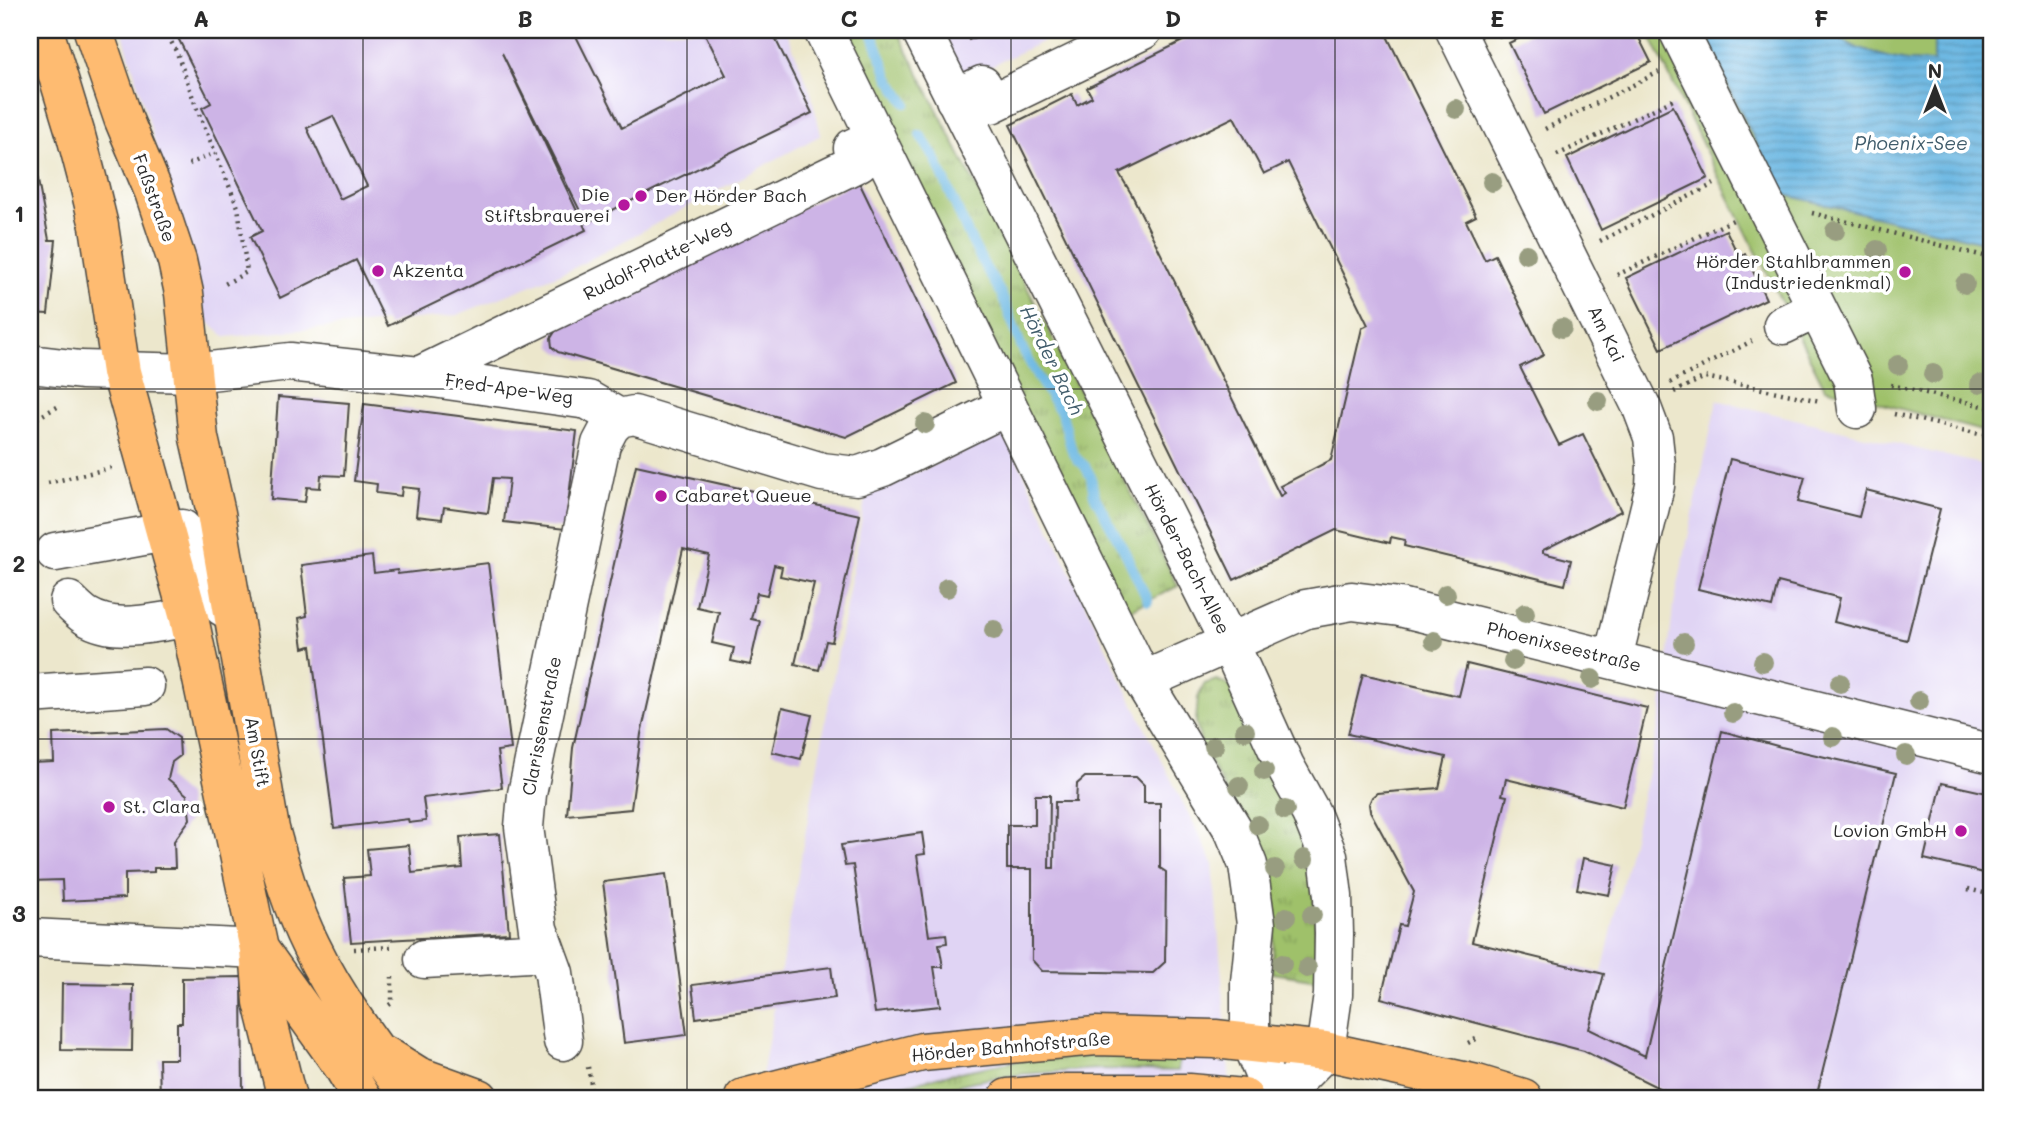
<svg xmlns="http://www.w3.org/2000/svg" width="2022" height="1128" font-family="Mali,sans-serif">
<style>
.built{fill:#e0d4f4}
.grass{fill:url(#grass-tufts);stroke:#65764b;stroke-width:2}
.park{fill:#9fc16b;stroke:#65764b;stroke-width:2}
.water{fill:url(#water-rules);stroke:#4a7086;stroke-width:2}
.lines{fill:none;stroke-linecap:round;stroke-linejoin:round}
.stream{stroke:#68b6e2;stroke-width:10}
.building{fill:#cdb4e6;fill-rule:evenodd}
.minor-casing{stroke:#484743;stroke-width:41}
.major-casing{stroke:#484743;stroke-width:41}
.path{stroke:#484743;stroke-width:4.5;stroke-dasharray:2 5;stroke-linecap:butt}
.minor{stroke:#fff;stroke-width:38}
.major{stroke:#febb71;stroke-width:38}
.tree{fill:#989d80}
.grid{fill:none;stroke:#2b2b2b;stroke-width:2;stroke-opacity:0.55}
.poi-dot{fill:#b5179e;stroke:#fff;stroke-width:2.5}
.labels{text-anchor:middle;stroke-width:7;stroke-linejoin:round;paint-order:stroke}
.poi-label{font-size:18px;fill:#2b2b2b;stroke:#fff;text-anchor:start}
.street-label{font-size:18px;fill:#2b2b2b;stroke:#fff}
.water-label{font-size:19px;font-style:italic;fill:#405c6b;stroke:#fff}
.neatline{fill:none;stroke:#2b2b2b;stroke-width:2.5}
.grid-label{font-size:23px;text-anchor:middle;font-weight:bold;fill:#2b2b2b}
</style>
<defs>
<pattern id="grass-tufts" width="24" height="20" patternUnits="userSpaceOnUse" patternTransform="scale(1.75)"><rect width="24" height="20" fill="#9fc16b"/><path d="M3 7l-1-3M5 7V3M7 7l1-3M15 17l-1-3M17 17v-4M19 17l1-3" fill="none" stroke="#829d58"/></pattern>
<pattern id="water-rules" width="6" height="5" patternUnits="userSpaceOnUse" patternTransform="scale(1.75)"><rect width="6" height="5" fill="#68b6e2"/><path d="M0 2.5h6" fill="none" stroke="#5694b7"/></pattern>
</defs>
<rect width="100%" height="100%" fill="#fff"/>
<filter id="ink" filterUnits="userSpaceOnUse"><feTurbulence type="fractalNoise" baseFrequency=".0143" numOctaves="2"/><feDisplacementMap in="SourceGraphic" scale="14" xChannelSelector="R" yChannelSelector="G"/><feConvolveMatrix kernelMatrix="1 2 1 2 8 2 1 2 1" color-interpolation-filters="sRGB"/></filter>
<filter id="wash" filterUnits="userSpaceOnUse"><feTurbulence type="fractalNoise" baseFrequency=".00686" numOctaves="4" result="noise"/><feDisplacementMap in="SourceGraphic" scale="28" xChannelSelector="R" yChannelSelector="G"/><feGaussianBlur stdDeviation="1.57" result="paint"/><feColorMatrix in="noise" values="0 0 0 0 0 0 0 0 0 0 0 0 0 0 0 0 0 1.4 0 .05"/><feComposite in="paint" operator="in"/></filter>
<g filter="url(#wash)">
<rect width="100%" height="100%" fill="#ece7cc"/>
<path class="built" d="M 122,30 L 786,30 L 811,93 L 821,135 L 572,269 L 457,315 L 226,337 L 207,321 Z
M 936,30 L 1067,30 L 961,80 Z
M 1717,400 L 1992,467 L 1992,1098 L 1678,1098 L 1584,1051 L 1661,715 L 1673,609 Z
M 1005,433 L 1118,673 L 1213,863 L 1229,1072 L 1229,1098 L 758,1098 L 866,495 Z"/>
<path class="grass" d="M 842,30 L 897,30 L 1178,586 L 1122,614 Z
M 1217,680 L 1232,687 L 1311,843 L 1318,980 L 1272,973 L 1275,919 L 1270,884 L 1255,844 L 1202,748 L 1196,722 L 1198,698 L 1204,684 Z
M 1180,1053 L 1178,1071 L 1099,1069 L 1023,1074 L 975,1081 L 903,1098 L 854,1098 L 945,1075 L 1036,1057 Z
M 1386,1090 L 1430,1097 L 1434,1098 L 1384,1098 Z"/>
<path class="park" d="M 1647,30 L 1992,30 L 1992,434 L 1825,388 L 1721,182 Z"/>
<path class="water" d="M 1701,30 L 1823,30 L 1857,48 L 1887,57 L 1907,61 L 1934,62 L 1934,30 L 1992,30 L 1992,244 L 1781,194 Z"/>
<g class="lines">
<path class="stream" d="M 871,30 L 889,78 L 906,103
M 920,135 L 935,158 L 968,234 L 985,267 L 1001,293 L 1022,348 L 1038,378 L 1062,414 L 1072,451 L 1078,460 L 1085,466 L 1091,477 L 1094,495 L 1125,552 L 1148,601"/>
</g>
<g id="blocks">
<path class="building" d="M 174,30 L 573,30 L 622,128 L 726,75 L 703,30 L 771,30 L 812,113 L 586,223 L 502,53 L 586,230 L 388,326 L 356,260 L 280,298 L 250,237 L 262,231 L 202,108 L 211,103 ZM 333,116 L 367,186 L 340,199 L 307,128 Z
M 964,30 L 990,30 L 969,40 Z
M 1205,30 L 1384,30 L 1476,216 L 1466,221 L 1485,260 L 1495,255 L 1544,355 L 1520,367 L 1559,445 L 1583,434 L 1621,511 L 1543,550 L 1543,553 L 1571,560 L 1565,585 L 1404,546 L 1405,540 L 1391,537 L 1390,543 L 1336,530 L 1234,580 L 1010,125 L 1072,94 L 1077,105 L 1092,97 L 1087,88 ZM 1234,117 L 1264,174 L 1288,162 L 1368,325 L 1362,328 L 1331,460 L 1280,486 L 1285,493 L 1280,496 L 1132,195 L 1119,173 Z
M 1536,30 L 1648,30 L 1637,34 L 1651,62 L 1544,114 L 1509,43 Z
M 1673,106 L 1708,178 L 1601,230 L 1567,158 Z
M 30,160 L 37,175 L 49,240 L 56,240 L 48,314 L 30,313 Z
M 858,180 L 956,383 L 846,437 L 558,352 L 552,347 L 551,338 L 556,330 Z
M 1726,230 L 1739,257 L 1745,254 L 1766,299 L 1661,349 L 1626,278 Z
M 278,397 L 349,403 L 344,476 L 321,475 L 320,488 L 307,487 L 305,502 L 271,499 Z
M 364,404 L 577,431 L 565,529 L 504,522 L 509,479 L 493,478 L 488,513 L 444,507 L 442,519 L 416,516 L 419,489 L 402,487 L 401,496 L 376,493 L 377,484 L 354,481 Z
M 1730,459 L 1805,477 L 1798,502 L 1859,517 L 1866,490 L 1940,509 L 1907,640 L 1834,622 L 1840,598 L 1778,582 L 1772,607 L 1698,589 Z
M 636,465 L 860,515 L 832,642 L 826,641 L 819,670 L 795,664 L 814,583 L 780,576 L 782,567 L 774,565 L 767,595 L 757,593 L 751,619 L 760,621 L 750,665 L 731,661 L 734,648 L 712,643 L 719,612 L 697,607 L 709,555 L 683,549 L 641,734 L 631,809 L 567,815 L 573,748 Z
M 372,556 L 374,573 L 397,570 L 398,574 L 488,563 L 511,749 L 497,751 L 502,788 L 423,798 L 426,821 L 409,823 L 408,819 L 334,828 L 311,646 L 303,648 L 299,618 L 307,616 L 301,565 Z
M 1467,664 L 1647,708 L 1623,807 L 1506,779 L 1502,795 L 1507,796 L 1472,942 L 1604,974 L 1589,1029 L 1645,1056 L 1722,731 L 1781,747 L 1896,773 L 1816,1098 L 1679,1098 L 1584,1051 L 1381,998 L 1399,925 L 1405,926 L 1414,892 L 1370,811 L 1369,804 L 1372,797 L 1377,793 L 1439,788 L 1446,757 L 1348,734 L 1363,674 L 1459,696 Z
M 782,708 L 812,715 L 801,759 L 772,752 Z
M 166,729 L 179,738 L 180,756 L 172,762 L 168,779 L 187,795 L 190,819 L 174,841 L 175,868 L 154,868 L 154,872 L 125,873 L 125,898 L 63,901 L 62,880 L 30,881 L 30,763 L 54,762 L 53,734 Z
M 1085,777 L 1136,777 L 1144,785 L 1144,803 L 1160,803 L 1160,868 L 1166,872 L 1165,962 L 1153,973 L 1042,971 L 1032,960 L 1032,869 L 1007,869 L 1007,825 L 1035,825 L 1035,795 L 1050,795 L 1049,868 L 1054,868 L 1055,802 L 1076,802 L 1077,784 Z
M 1942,783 L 1992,794 L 1992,875 L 1924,859 Z
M 922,833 L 925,854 L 917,855 L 929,936 L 946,934 L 947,943 L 939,944 L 943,967 L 934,967 L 940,1006 L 875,1013 L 853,865 L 845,866 L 841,845 Z
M 500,834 L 509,933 L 351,942 L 344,878 L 370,876 L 367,849 L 409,845 L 412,873 L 462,868 L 460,837 Z
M 1583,858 L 1616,865 L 1609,895 L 1577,889 Z
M 666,874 L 687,1035 L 624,1043 L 603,882 Z
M 831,967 L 835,998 L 696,1018 L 692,985 Z
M 242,977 L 243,1098 L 160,1098 L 159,1059 L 177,1059 L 177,1023 L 182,1023 L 182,978 Z
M 62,984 L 133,985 L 132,1051 L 61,1050 Z"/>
</g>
</g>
<g filter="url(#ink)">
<use href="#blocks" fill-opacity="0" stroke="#484743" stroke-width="2"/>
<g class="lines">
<defs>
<path id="minor" d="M 823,30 L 1143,681 L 1234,831 L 1248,865 L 1256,924 L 1250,982 L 1250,1041 L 1274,1098
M 921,30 L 1229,642 L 1285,766 L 1311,813 L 1328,856 L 1333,896 L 1334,934 L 1333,995 L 1325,1051 L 1278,1098
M 1455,30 L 1642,408 L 1653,437 L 1656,465 L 1655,486 L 1613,658
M 1678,30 L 1853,380 L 1857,409
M 955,99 L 982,85 L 991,104 L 1143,30
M 1783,325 L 1816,309
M 30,364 L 81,370 L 192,373 L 290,362 L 419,376 L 588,400 L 619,418 L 634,415 L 822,472 L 857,476 L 883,467 L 1007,406
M 419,376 L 859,162 L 853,148 L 876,137
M 55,552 L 182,529 L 202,552 L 223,607
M 69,601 C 74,606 80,612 86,616 C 117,635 156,621 189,618
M 1143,681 L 1306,609 L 1352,601 L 1400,607 L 1992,754
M 30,694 L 145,686
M 30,938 L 259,949
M 424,959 L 546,952
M 563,1041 L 554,973 L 538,929 L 524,827 L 527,794 L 601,444 L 610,427 L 619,418"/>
<path id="major" d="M 44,30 L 75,132 L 90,189 L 99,226 L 121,372 L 189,618 L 259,949 L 263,1002 L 287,1098
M 93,30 L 123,118 L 154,192 L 177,261 L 184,293 L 199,438 L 216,513 L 270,829 C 281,869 292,908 311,946 C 337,1000 375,1050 411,1098
M 259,949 L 342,1065 L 362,1098
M 386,1056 L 418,1076 L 479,1098
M 744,1098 L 922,1052 L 1096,1036 L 1215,1039 L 1325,1051 L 1477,1084 L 1523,1098
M 1008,1098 L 1067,1093 L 1189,1093 L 1244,1098"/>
</defs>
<use href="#minor" class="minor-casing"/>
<use href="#major" class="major-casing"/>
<path class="path" d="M 165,30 L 177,53 L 197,109 L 238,207 L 247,272 L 223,285
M 1498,36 L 1511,30
M 1545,129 L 1659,72
M 1557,155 L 1673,100
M 189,164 L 215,153
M 1812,213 L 1992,258
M 1600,241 L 1714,184
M 1617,275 L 1733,220
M 1670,383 L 1752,341
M 1891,385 L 1992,408
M 1674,392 L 1705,377 L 1820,401
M 1894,414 L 1992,437
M 37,418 L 59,406
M 48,483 L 111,468
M 1968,889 L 1992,895
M 354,949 L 391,947
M 389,1005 L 392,1003 L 392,977
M 1468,1043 L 1480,1037
M 588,1067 L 592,1089"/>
<use href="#minor" class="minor"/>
<use href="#major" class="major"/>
</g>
<g class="tree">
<circle cx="1456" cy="109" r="10"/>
<circle cx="1492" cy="182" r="10"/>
<circle cx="1835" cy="231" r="10"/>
<circle cx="1877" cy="250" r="10"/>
<circle cx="1526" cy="254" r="10"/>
<circle cx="1965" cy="284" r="10"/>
<circle cx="1562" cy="328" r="10"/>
<circle cx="1898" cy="365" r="10"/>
<circle cx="1933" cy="374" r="10"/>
<circle cx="1979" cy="384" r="10"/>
<circle cx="1598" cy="401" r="10"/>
<circle cx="925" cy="424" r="10"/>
<circle cx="947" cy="588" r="10"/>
<circle cx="1446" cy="594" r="10"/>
<circle cx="1525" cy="613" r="10"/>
<circle cx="994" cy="630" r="10"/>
<circle cx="1434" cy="641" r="10"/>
<circle cx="1684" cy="643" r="10"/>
<circle cx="1513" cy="661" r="10"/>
<circle cx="1763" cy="662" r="10"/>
<circle cx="1592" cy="679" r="10"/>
<circle cx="1840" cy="683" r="10"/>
<circle cx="1919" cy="701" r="10"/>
<circle cx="1733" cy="713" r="10"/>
<circle cx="1245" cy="731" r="10"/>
<circle cx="1833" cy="737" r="10"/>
<circle cx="1214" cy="746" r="10"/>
<circle cx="1906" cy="755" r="10"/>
<circle cx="1264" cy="771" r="10"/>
<circle cx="1239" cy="786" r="10"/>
<circle cx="1285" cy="810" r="10"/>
<circle cx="1258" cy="825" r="10"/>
<circle cx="1304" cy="859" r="10"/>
<circle cx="1275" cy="869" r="10"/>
<circle cx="1312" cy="915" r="10"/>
<circle cx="1286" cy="917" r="10"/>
<circle cx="1282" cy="964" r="10"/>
<circle cx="1307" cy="968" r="10"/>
</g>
</g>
<path class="grid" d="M 363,30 L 363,1098M 687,30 L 687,1098M 1011,30 L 1011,1098M 1335,30 L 1335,1098M 1659,30 L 1659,1098M 30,389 L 1992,389M 30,739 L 1992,739"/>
<g class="poi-dot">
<circle cx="641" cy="196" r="7"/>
<circle cx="624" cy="205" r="7"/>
<circle cx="378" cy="271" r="7"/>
<circle cx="1905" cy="272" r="7"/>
<circle cx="661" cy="496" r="7"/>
<circle cx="109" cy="807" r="7"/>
<circle cx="1961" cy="831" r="7"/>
</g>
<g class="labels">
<g class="poi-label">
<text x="610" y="201" text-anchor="end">Die<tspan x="610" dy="21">Stiftsbrauerei</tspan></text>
<text x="655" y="202">Der Hörder Bach</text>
<text x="1891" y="268" text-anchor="end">Hörder Stahlbrammen<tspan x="1891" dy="21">(Industriedenkmal)</tspan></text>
<text x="392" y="277">Akzenta</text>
<text x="675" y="502">Cabaret Queue</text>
<text x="123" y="813">St. Clara</text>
<text x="1947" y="837" text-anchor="end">Lovion GmbH</text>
</g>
<g class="street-label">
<text transform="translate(154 198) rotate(70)" y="6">Faßstraße</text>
<text transform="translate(657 260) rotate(-26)" y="6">Rudolf-Platte-Weg</text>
<text transform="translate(1606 334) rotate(64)" y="6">Am Kai</text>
<text transform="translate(509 389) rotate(8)" y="6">Fred-Ape-Weg</text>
<text transform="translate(1187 559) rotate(63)" y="6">Hörder-Bach-Allee</text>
<text transform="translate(1564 647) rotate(14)" y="6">Phoenixseestraße</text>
<text transform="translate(542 726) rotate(-79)" y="6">Clarissenstraße</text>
<text transform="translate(257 752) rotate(80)" y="6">Am Stift</text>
<text transform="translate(1011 1047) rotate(-5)" y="6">Hörder Bahnhofstraße</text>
</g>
<g class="water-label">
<text x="1911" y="150">Phoenix-See</text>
<text transform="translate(1052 360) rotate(64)" y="7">Hörder Bach</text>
</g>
</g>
<rect width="2022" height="1128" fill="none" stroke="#fff" stroke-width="77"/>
<g transform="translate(1935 88)" stroke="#ffffff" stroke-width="5" paint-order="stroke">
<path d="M0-5L12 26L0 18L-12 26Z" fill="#2b2b2b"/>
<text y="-10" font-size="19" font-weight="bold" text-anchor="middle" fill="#2b2b2b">N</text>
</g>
<rect x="38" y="38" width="1945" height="1052" class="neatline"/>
<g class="grid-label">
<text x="201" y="27">A</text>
<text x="525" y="27">B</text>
<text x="849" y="27">C</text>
<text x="1173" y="27">D</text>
<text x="1497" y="27">E</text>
<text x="1821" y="27">F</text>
<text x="19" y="222">1</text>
<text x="19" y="572">2</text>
<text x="19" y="922">3</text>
</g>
</svg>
